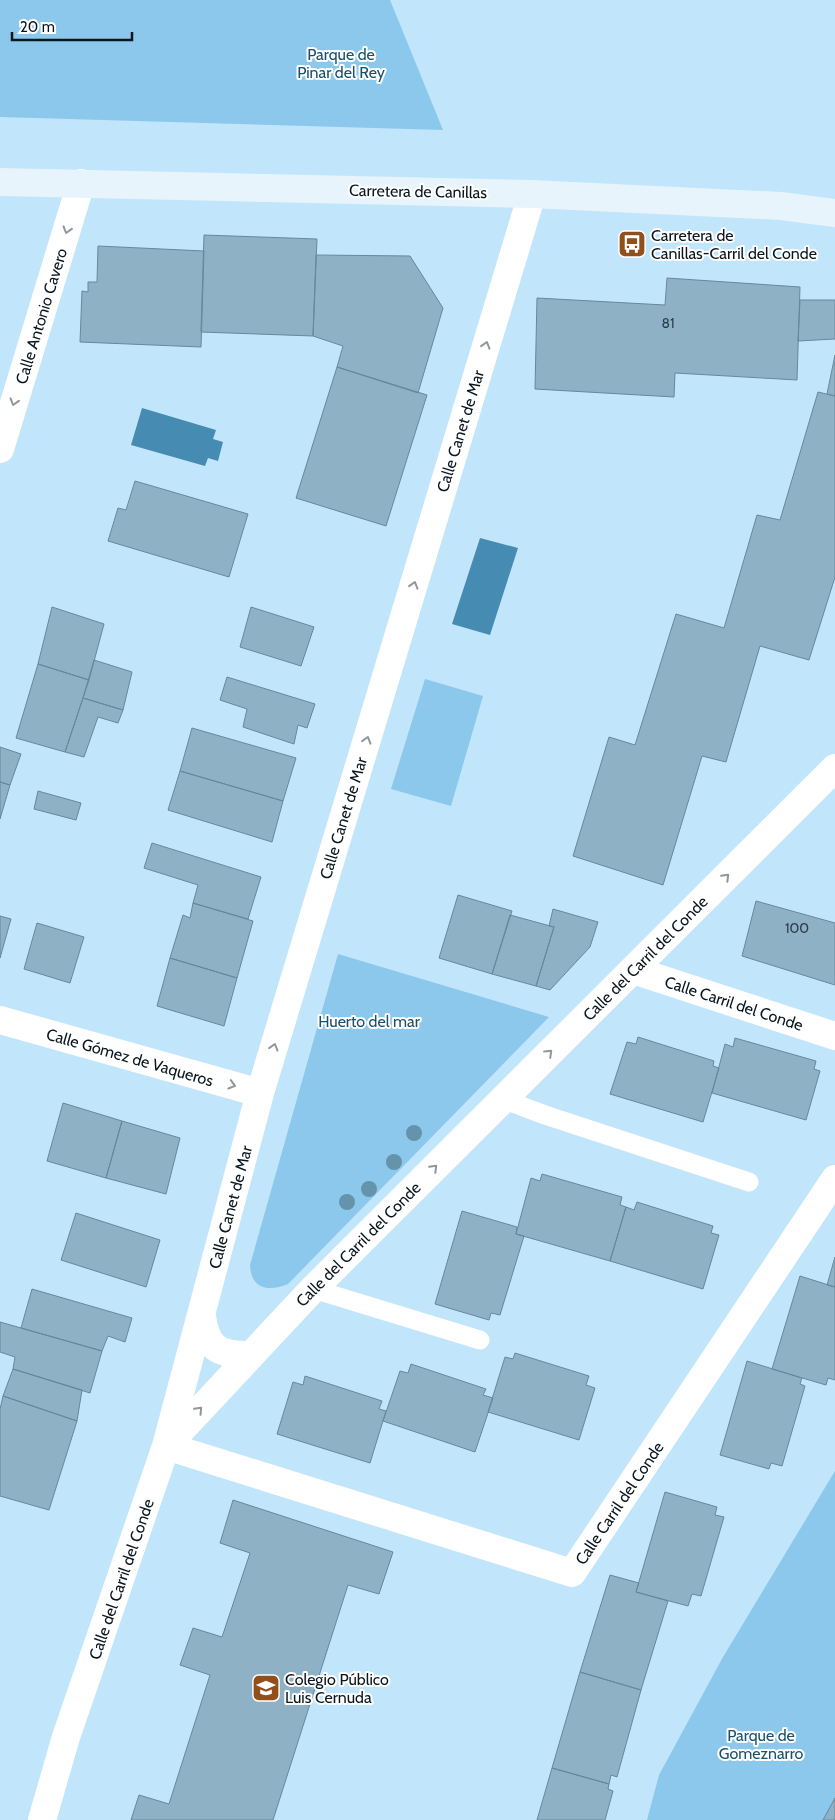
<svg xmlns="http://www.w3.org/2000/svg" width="835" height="1820" font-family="Cabin,sans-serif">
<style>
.green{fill:#8bc8ec}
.water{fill:#468bb1}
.building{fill:#8eb1c6;stroke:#67889c}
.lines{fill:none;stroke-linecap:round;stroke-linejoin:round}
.lane{stroke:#fff;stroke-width:19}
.street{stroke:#fff;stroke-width:28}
.secondary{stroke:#e7f4fc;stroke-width:28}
.tree{fill:#6593ac}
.oneway{stroke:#90969a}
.labels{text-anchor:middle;stroke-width:4;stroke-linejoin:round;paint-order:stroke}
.number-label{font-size:14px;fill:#2a3d48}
.park-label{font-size:16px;fill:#19506b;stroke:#fff}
.street-label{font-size:16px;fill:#09161e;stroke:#fff}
.poi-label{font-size:16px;fill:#09161e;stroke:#fff;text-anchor:start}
</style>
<rect width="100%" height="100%" fill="#c1e5fb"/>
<path class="green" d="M 0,0 L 390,0 L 443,130 L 0,117 Z
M 425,679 L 483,696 L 451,806 L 391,789 Z
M 338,954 L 549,1017 L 288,1284 C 268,1292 251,1289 250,1265 Z
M 835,1471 L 835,1802 L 826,1820 L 647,1820 L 659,1775 L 723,1657 Z"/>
<path class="water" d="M 142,408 L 216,430 L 213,439 L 223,442 L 218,461 L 208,458 L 205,466 L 131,445 Z
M 480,538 L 518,548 L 490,635 L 452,624 Z"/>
<path class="building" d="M 204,235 L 317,239 L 313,336 L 201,332 Z
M 98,246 L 204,251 L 201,347 L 80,342 L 82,291 L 88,292 L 88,282 L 97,282 Z
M 316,255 L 410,256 L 443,308 L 418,393 L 337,367 L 343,346 L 313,336 Z
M 667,278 L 800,287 L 797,380 L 675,373 L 674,397 L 535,389 L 537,298 L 665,305 Z
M 800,300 L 835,300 L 835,339 L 798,341 Z
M 835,355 L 835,396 L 827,394 Z
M 337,367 L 427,395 L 386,526 L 296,498 Z
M 818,392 L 835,396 L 835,577 L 809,660 L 760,646 L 726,762 L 702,756 L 663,885 L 573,856 L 609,737 L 635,745 L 676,614 L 724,628 L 757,515 L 780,520 Z
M 135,481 L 248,514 L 229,577 L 108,541 L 118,508 L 126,510 Z
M 52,607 L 104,624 L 89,680 L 38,664 Z
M 251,607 L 314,627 L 301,666 L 240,647 Z
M 94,660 L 132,672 L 123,710 L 83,698 Z
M 38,664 L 89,680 L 65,752 L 16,738 Z
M 227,677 L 315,704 L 307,728 L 298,725 L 294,744 L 243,727 L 247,709 L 220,700 Z
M 83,698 L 123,710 L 118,723 L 98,717 L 84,757 L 65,752 Z
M 192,728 L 296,758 L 283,801 L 180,771 Z
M 0,747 L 21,754 L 10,785 L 0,782 Z
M 180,771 L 283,801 L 272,842 L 168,810 Z
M 0,782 L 10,785 L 0,819 Z
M 38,791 L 81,803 L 76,820 L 34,809 Z
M 152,843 L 261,877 L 248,919 L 193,903 L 198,885 L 144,868 Z
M 458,895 L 512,911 L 492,974 L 439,958 Z
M 756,901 L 835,923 L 835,985 L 742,956 Z
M 193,903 L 253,921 L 237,978 L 170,958 L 183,915 L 190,918 Z
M 553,909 L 598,922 L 590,947 L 550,990 L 536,986 L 554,927 L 549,926 Z
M 510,915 L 554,927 L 536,986 L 492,974 Z
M 0,916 L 11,919 L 0,958 Z
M 37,923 L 84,937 L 70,983 L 24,969 Z
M 170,958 L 237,978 L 224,1026 L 157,1006 Z
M 638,1037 L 714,1061 L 713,1066 L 719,1068 L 703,1122 L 610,1094 L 627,1042 L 636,1044 Z
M 735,1038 L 816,1061 L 814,1069 L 820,1071 L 806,1120 L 712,1093 L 725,1044 L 733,1047 Z
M 63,1103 L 122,1121 L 106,1178 L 47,1161 Z
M 122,1121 L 180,1138 L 166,1194 L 106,1178 Z
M 542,1174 L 622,1197 L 620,1205 L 626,1207 L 610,1261 L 516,1234 L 531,1178 L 540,1181 Z
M 637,1202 L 713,1226 L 711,1233 L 719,1235 L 703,1289 L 610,1261 L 626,1207 L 634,1210 Z
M 462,1211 L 517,1227 L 516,1234 L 524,1236 L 500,1315 L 491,1313 L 489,1320 L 435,1304 Z
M 76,1213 L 160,1240 L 146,1287 L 61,1260 Z
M 835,1257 L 835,1287 L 827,1285 Z
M 800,1276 L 835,1287 L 835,1380 L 828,1378 L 826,1385 L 772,1369 Z
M 32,1289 L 132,1318 L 125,1342 L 108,1336 L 102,1351 L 21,1328 Z
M 0,1322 L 102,1351 L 90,1393 L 13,1369 L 15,1357 L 0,1352 Z
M 515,1353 L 589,1376 L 586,1385 L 595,1388 L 579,1440 L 488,1412 L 505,1357 L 513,1359 Z
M 747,1361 L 802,1378 L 800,1384 L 805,1386 L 782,1466 L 771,1463 L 769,1469 L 720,1455 Z
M 411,1364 L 486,1389 L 483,1395 L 493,1398 L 475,1452 L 383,1421 L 400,1371 L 408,1373 Z
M 13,1369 L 82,1390 L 77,1421 L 3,1396 Z
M 305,1376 L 382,1401 L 379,1409 L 386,1411 L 370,1463 L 277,1434 L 293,1382 L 303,1385 Z
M 3,1396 L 77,1421 L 49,1510 L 0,1496 L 0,1409 Z
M 665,1492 L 717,1507 L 715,1515 L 724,1517 L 701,1596 L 692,1594 L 688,1606 L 636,1592 Z
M 233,1500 L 393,1552 L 379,1594 L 348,1585 L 273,1820 L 131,1820 L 139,1795 L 169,1804 L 210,1675 L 180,1665 L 193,1628 L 222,1637 L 250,1553 L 220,1543 Z
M 610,1575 L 639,1583 L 636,1592 L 668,1601 L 641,1690 L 580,1672 Z
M 580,1672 L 641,1690 L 617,1777 L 611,1775 L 609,1784 L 552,1768 Z
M 552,1768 L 609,1784 L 608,1789 L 613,1791 L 605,1820 L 537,1820 Z
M 835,1798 L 835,1820 L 823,1820 Z"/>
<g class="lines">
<path class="lane" d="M 502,1099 L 545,1115 L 749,1182
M 313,1289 L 480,1340"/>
<path class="street" d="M 0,449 L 81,183
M 633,970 L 835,1036
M 0,1020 L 260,1093
M 202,1316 C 206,1348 218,1355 250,1355
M 169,1443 L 313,1289 L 835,768
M 166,1446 L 572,1573 L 835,1179
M 42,1820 L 66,1737 L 166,1446 L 260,1093 L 532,194"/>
<path class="secondary" d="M 0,182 L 532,194 L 781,206 L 835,213"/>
</g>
<g class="tree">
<circle cx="414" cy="1133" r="8"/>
<circle cx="394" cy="1162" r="8"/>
<circle cx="369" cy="1189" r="8"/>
<circle cx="347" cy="1202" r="8"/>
</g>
<defs><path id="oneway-chevron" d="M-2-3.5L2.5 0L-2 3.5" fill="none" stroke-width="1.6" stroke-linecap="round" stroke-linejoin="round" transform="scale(1.25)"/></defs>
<g class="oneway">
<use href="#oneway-chevron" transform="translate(67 230) rotate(107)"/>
<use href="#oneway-chevron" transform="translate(486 345) rotate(-73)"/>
<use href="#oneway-chevron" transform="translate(14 402) rotate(107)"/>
<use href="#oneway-chevron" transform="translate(414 585) rotate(-73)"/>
<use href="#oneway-chevron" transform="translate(367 740) rotate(-73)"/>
<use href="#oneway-chevron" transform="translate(726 877) rotate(-45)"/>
<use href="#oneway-chevron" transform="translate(274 1047) rotate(-73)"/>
<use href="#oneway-chevron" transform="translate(549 1053) rotate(-44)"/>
<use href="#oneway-chevron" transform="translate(232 1085) rotate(16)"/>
<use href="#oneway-chevron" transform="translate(434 1168) rotate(-45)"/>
<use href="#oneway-chevron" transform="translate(199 1410) rotate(-47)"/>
</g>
<defs>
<symbol id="bus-square" viewBox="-11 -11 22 22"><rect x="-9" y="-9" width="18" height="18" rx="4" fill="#914f1b" stroke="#fff"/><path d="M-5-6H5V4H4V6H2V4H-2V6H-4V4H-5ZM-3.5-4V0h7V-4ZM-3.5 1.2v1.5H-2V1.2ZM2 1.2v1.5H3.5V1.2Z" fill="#fff"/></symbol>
<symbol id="school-square" viewBox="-11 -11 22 22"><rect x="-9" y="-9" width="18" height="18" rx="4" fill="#914f1b" stroke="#fff"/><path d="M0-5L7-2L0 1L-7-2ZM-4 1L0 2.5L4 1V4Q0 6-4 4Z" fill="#fff"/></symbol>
</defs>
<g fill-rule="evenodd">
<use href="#bus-square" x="616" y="228" width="32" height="32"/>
<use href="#school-square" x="250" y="1672" width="32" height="32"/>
</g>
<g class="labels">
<g class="number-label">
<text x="668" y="328">81</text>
<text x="797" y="933">100</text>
</g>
<g class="park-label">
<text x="341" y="60">Parque de<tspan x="341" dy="18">Pinar del Rey</tspan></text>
<text x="369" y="1027">Huerto del mar</text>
<text x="761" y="1741">Parque de<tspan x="761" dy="18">Gomeznarro</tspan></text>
</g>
<g class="street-label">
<text transform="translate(418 191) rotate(1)" y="6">Carretera de Canillas</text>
<text transform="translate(41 316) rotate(-73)" y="6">Calle Antonio Cavero</text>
<text transform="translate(460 431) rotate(-73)" y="6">Calle Canet de Mar</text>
<text transform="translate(343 818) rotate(-73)" y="6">Calle Canet de Mar</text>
<text transform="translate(645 958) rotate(-45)" y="6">Calle del Carril del Conde</text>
<text transform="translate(734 1003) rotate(18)" y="6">Calle Carril del Conde</text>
<text transform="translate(130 1057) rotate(16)" y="6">Calle Gómez de Vaqueros</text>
<text transform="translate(230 1207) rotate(-75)" y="6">Calle Canet de Mar</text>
<text transform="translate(358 1244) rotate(-45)" y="6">Calle del Carril del Conde</text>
<text transform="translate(619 1503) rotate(-56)" y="6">Calle Carril del Conde</text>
<text transform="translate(121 1579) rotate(-71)" y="6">Calle del Carril del Conde</text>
</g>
<g class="poi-label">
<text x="651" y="241">Carretera de<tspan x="651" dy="18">Canillas-Carril del Conde</tspan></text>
<text x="285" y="1685">Colegio Público<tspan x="285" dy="18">Luis Cernuda</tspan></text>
</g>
</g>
<path d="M12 32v8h120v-8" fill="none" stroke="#09161e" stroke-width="2.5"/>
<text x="20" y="32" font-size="15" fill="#09161e" stroke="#ffffff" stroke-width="4" paint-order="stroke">20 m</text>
</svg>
